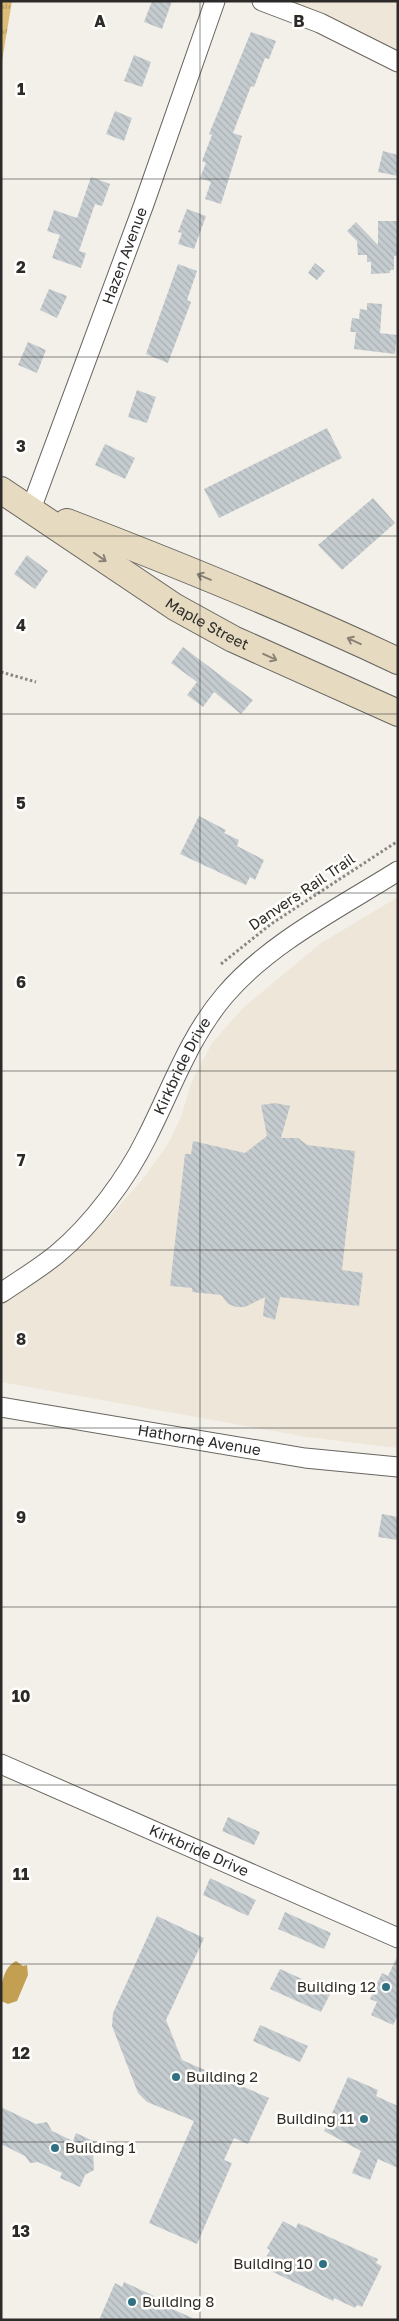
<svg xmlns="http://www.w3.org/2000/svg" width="399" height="2321" font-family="'Golos Text',sans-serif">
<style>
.built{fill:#ede6d9}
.park{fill:url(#park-tufts)}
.water{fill:#c3a051}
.building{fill:url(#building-back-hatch)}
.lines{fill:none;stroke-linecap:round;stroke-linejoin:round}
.street-casing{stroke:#686560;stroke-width:21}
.secondary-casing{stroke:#686560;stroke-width:28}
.path{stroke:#8a8783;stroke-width:3;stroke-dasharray:2.5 2.5;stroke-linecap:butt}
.street{stroke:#fff;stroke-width:19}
.secondary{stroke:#e6dbc1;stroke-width:26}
.oneway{stroke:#8a8375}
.grid{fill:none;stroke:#2d2b29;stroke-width:1;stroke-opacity:0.55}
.poi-dot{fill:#2f7183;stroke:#fffefb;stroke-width:2}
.labels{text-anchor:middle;stroke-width:5;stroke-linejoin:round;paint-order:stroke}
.street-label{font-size:15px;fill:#2d2b29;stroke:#fffefb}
.poi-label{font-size:15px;fill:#2d2b29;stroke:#fffefb;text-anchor:end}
.grid-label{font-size:16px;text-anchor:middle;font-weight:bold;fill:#2d2b29;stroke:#fffefb;stroke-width:5;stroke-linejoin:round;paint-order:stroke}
</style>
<defs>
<pattern id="park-tufts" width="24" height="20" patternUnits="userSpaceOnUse" patternTransform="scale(1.25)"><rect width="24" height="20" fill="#dcbc76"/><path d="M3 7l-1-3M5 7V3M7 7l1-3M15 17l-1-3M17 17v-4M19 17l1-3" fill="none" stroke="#b39961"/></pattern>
<pattern id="building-back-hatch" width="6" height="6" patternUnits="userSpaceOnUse" patternTransform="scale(1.25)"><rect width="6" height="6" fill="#c5cccf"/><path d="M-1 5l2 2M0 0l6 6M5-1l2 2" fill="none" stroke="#aaafb2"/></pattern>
</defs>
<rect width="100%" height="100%" fill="#f3f0ea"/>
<path class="built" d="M 279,1 L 398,1 L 398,54 Z
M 398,897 L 398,1448 L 307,1437 L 1,1382 L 1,1303 L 21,1292 L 111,1215 L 142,1180 L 168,1144 L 181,1117 L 192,1081 L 212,1043 L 244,1007 L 321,943 Z"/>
<path class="park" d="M 1,1 L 12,1 L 1,67 Z"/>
<path class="water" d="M 16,1961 L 23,1966 L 27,1965 L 28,1975 L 17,2001 L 8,2004 L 1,2001 C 1,1987 2,1968 16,1961 Z"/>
<path class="building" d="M 152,1 L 172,1 L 162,29 L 144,22 Z
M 251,32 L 276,41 L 269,59 L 265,58 L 254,87 L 251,86 L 233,133 L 242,136 L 221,204 L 205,199 L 211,182 L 200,178 L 206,163 L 202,161 L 212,135 L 209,134 Z
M 134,55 L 151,62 L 142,87 L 124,81 Z
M 115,111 L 132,118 L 124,141 L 106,134 Z
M 383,151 L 398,155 L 398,176 L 378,172 Z
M 91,177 L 110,184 L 102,206 L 95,204 L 79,251 L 86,253 L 81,268 L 52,258 L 60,235 L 47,231 L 54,210 L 77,218 Z
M 187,209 L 206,216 L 194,249 L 178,244 L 182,233 L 178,232 Z
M 378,221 L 398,221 L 398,256 L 394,256 L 394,270 L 390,270 L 390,273 L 371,274 L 371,262 L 367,262 L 367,255 L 358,255 L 357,241 L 347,231 L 356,222 L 378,245 Z
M 315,263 L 325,271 L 317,280 L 308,273 Z
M 178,264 L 197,271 L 187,300 L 191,302 L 168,363 L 146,354 Z
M 49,289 L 67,296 L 57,318 L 40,310 Z
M 367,303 L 382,304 L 380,333 L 397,335 L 395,354 L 354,349 L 356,332 L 350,332 L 352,318 L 359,319 L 360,309 L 367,310 Z
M 28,342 L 46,350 L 37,373 L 18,365 Z
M 137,390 L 156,397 L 147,423 L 128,417 Z
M 327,428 L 342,458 L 219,518 L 204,489 Z
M 105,444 L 135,458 L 125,479 L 95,465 Z
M 373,498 L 395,523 L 342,570 L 318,545 Z
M 27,555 L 48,571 L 35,589 L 14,574 Z
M 183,647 L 253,700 L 241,714 L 214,692 L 203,707 L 187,695 L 197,682 L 171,663 Z
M 199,816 L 226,830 L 224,833 L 239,840 L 237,846 L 264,860 L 255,880 L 250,877 L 246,885 L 180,854 Z
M 275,1103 L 290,1106 L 281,1138 L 298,1138 L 307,1145 L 355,1151 L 342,1270 L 363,1273 L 359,1306 L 280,1297 L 275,1320 L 263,1316 L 265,1297 L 245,1307 L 236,1307 L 228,1304 L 221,1295 L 192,1292 L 192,1288 L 170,1286 L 185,1154 L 191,1154 L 193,1141 L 245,1153 L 267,1136 L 261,1105 Z
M 382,1514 L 398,1517 L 398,1540 L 378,1537 Z
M 228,1817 L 260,1832 L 254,1845 L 222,1831 Z
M 210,1878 L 256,1900 L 248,1916 L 203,1895 Z
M 285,1912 L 331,1933 L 324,1949 L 278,1929 Z
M 157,1916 L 204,1938 L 166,2020 L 182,2060 L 269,2098 L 248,2144 L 234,2138 L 224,2160 L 232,2163 L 197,2244 L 149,2223 L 194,2121 L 147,2102 L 138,2093 L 112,2026 L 113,2013 Z
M 398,1955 L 398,2015 L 393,2025 L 371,2015 L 377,2002 L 370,1999 L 382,1973 L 388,1976 Z
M 280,1969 L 331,1992 L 321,2012 L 270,1989 Z
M 260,2025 L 308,2046 L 300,2062 L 253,2041 Z
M 348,2077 L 378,2090 L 376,2096 L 398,2106 L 398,2168 L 378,2159 L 370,2180 L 352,2173 L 361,2151 L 324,2131 Z
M 1,2107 L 36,2124 L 47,2122 L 52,2131 L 73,2141 L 76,2133 L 104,2146 L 93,2152 L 94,2170 L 85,2175 L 80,2187 L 60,2178 L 62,2173 L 38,2162 L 30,2163 L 25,2156 L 1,2144 Z
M 283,2221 L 296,2228 L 298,2223 L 378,2259 L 376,2263 L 382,2266 L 362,2307 L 357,2305 L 355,2308 L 334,2298 L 333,2301 L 269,2270 L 271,2267 L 263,2263 L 270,2250 L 267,2248 Z
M 124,2282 L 173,2305 L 172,2309 L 197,2320 L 99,2320 L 115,2283 L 122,2287 Z"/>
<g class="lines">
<defs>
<g id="street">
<path d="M 262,1 L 320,23 L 398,62"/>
<path id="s1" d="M 31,509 L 144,204 L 215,1"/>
<path id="s2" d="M 1,1293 C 20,1280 40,1268 57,1254 C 92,1225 127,1178 147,1137 C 172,1088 189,1037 225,995 C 269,943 341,907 398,871"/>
<path id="s3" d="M 1,1407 L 305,1458 L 398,1467"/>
<path id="s4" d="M 1,1764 L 398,1938"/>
</g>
<g id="secondary">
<path id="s5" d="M 1,490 L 175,607 L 233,639 L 398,713"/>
<path d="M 67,522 C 179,565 290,610 398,661"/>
</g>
</defs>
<use href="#street" class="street-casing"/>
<use href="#secondary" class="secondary-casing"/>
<path class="path" d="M 1,672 L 36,682
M 221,964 L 271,924 L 398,841"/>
<use href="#street" class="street"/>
<use href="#secondary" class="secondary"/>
</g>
<defs><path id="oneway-shaft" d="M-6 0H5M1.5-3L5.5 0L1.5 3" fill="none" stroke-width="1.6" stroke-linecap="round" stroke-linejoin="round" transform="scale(1.25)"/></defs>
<g class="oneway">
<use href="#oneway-shaft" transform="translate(100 557) rotate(35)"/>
<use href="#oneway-shaft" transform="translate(204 577) rotate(-157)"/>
<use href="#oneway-shaft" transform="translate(354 641) rotate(-155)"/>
<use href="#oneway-shaft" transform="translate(270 657) rotate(25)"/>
</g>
<path class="grid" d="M 200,1 L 200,2320M 1,179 L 398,179M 1,357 L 398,357M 1,536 L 398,536M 1,714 L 398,714M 1,893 L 398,893M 1,1071 L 398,1071M 1,1250 L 398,1250M 1,1428 L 398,1428M 1,1607 L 398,1607M 1,1785 L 398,1785M 1,1964 L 398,1964M 1,2142 L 398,2142"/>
<g class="poi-dot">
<circle cx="386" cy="1987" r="5"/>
<circle cx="176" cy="2077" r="5"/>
<circle cx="364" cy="2119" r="5"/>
<circle cx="55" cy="2148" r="5"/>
<circle cx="323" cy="2264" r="5"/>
<circle cx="132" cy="2302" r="5"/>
</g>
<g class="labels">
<g class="street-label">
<text dy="5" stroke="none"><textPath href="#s1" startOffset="270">Hazen Avenue</textPath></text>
<text dy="5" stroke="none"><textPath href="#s5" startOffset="246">Maple Street</textPath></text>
<text transform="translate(302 892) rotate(-34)" y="5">Danvers Rail Trail</text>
<text dy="5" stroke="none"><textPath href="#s2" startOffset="296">Kirkbride Drive</textPath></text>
<text dy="5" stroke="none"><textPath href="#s3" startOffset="201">Hathorne Avenue</textPath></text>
<text dy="5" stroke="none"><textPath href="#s4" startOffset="216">Kirkbride Drive</textPath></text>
</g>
<g class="poi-label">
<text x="376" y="1992">Building 12</text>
<text x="186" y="2082" text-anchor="start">Building 2</text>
<text x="354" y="2124">Building 11</text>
<text x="65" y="2153" text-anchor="start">Building 1</text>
<text x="313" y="2269">Building 10</text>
<text x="142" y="2307" text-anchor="start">Building 8</text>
</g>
</g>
<g class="grid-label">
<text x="100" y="27">A</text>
<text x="299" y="27">B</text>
<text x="21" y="95">1</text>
<text x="21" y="273">2</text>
<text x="21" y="452">3</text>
<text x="21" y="631">4</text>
<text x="21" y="809">5</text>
<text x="21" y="988">6</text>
<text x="21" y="1166">7</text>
<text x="21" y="1345">8</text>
<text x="21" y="1523">9</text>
<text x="21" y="1702">10</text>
<text x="21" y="1880">11</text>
<text x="21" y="2059">12</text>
<text x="21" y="2237">13</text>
</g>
<rect width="399" height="2321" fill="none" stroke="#2d2b29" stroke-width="5"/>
</svg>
